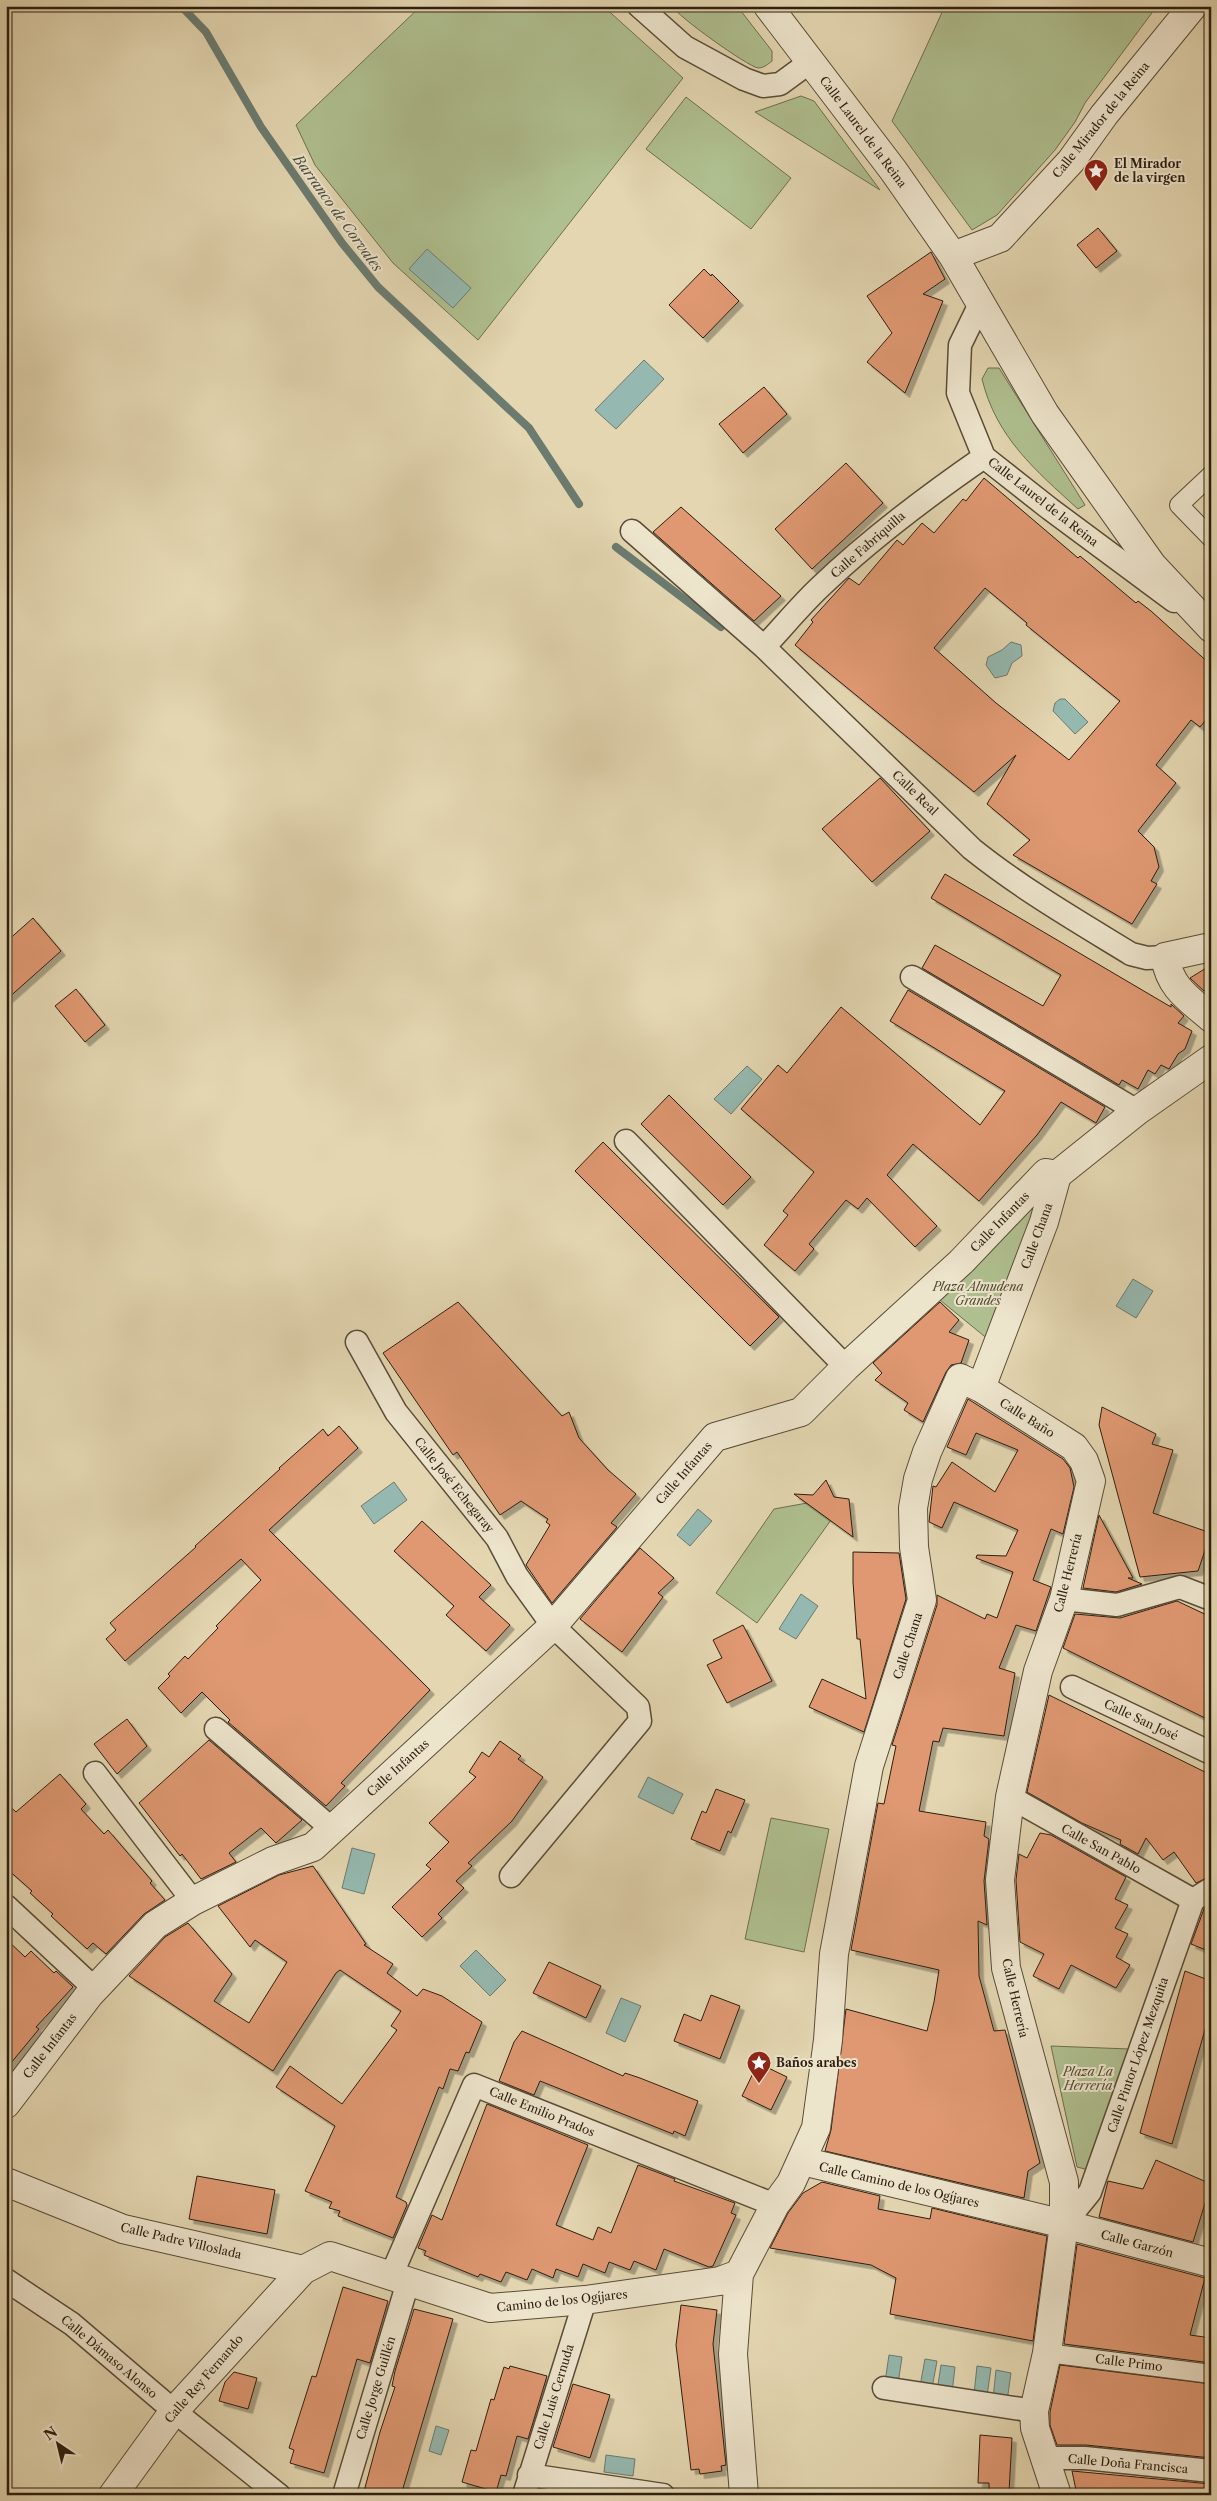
<svg xmlns="http://www.w3.org/2000/svg" width="1217" height="2501" font-family="'Libre Caslon Text',serif">
<style>
.green{fill:#afbf8f;stroke:#6e6e4f}
.water{fill:#95b9b0;stroke:#6b7b70}
.lines{fill:none;stroke-linecap:round;stroke-linejoin:round}
.stream{stroke:#6b7b70;stroke-width:8}
.building{fill:#df9872;stroke:#2d1e0f;fill-rule:evenodd;filter:url(#shadow)}
.pedestrian-casing{stroke:#5a4c38;stroke-width:20}
.minor-casing{stroke:#5a4c38;stroke-width:25}
.tertiary-casing{stroke:#5a4c38;stroke-width:30}
.pedestrian{stroke:#ede4cc;stroke-width:18}
.minor{stroke:#ede4cc;stroke-width:22}
.tertiary{stroke:#ede4cc;stroke-width:28}
.labels{text-anchor:middle;stroke-width:4;stroke-linejoin:round;paint-order:stroke}
.street-label{font-size:12px;fill:#2d1e0f;stroke:#ede4cc}
.poi-label{font-size:12px;font-weight:bold;fill:#2d1e0f;stroke:#ede4cc;text-anchor:start}
.park-label{font-size:12px;font-style:italic;fill:#544e35;stroke:#ede4cc}
.water-label{font-size:14px;font-style:italic;fill:#4c4c3f;stroke:#ede4cc}
</style>
<defs>
<filter id="shadow"><feDropShadow dx="4.5" dy="4.5" stdDeviation="0" flood-color="#0004"/></filter>
</defs>
<rect width="100%" height="100%" fill="#e3d6b1"/>
<filter id="stains"><feTurbulence type="fractalNoise" baseFrequency=".004" numOctaves="4"/><feColorMatrix values="0 0 0 0 .2 0 0 0 0 .09 0 0 0 0 .02 0 0 0 .5 -.17"/></filter>
<radialGradient id="worn" r=".72"><stop offset=".6" stop-color="#630" stop-opacity="0"/><stop offset="1" stop-color="#630" stop-opacity=".3"/></radialGradient>
<path class="green" d="M 421,6 L 603,6 L 683,78 L 478,340 L 393,263 L 315,165 L 296,125 Z
M 672,6 L 737,6 L 772,51 L 772,61 C 768,64 764,68 758,68 C 747,66 677,16 672,6 Z
M 945,6 L 1157,6 L 1085,103 L 1075,122 L 1055,150 L 997,215 L 972,230 L 892,121 Z
M 801,96 L 814,101 L 880,190 L 755,112 Z
M 686,97 L 791,178 L 751,229 L 646,149 Z
M 988,368 L 999,368 L 1085,505 L 1078,509 C 1035,470 996,437 982,379 Z
M 1030,1207 L 1040,1211 L 989,1340 L 935,1296 Z
M 807,1503 L 831,1520 L 757,1623 L 716,1593 L 774,1509 Z
M 771,1818 L 829,1829 L 804,1952 L 745,1939 Z
M 1051,2046 L 1129,2049 L 1089,2170 L 1077,2167 Z"/>
<path class="water" d="M 427,249 L 471,288 L 453,308 L 409,269 Z
M 644,360 L 664,379 L 616,429 L 595,410 Z
M 1011,642 L 1021,645 L 1022,656 L 1012,663 L 1007,675 L 995,678 L 986,665 L 988,657 L 1002,650 Z
M 1060,699 L 1065,699 L 1088,722 L 1075,734 L 1053,711 L 1055,703 Z
M 747,1066 L 762,1079 L 731,1114 L 714,1099 Z
M 1133,1279 L 1153,1291 L 1136,1318 L 1116,1306 Z
M 394,1482 L 407,1500 L 374,1524 L 361,1506 Z
M 698,1509 L 712,1521 L 690,1546 L 677,1535 Z
M 801,1594 L 818,1606 L 796,1639 L 779,1629 Z
M 648,1777 L 683,1794 L 673,1814 L 638,1797 Z
M 352,1848 L 375,1854 L 364,1894 L 342,1888 Z
M 476,1950 L 506,1980 L 490,1996 L 460,1966 Z
M 621,1998 L 641,2006 L 625,2042 L 606,2033 Z
M 889,2355 L 902,2357 L 898,2384 L 885,2382 Z
M 925,2359 L 937,2361 L 932,2388 L 920,2386 Z
M 941,2365 L 955,2367 L 952,2393 L 937,2391 Z
M 977,2366 L 991,2368 L 987,2396 L 974,2394 Z
M 996,2370 L 1011,2373 L 1007,2401 L 993,2399 Z
M 436,2426 L 449,2430 L 441,2455 L 429,2451 Z
M 606,2455 L 635,2459 L 633,2476 L 604,2472 Z"/>
<g class="lines">
<path class="stream" d="M 181,6 L 206,32 L 261,127 L 342,243 L 378,287 L 529,428 L 579,504
M 616,547 L 721,627"/>
</g>
<path class="building" d="M 1098,228 L 1117,251 L 1096,268 L 1077,245 Z
M 931,252 L 945,279 L 923,294 L 943,301 L 905,393 L 867,362 L 892,333 L 867,296 Z
M 704,269 L 711,276 L 712,274 L 739,301 L 703,338 L 669,305 Z
M 764,387 L 787,414 L 743,453 L 719,424 Z
M 846,463 L 883,503 L 812,569 L 775,529 Z
M 984,478 L 1078,558 L 1080,556 L 1136,603 L 1138,601 L 1151,611 L 1211,665 L 1211,714 L 1200,727 L 1191,720 L 1156,765 L 1176,783 L 1138,831 L 1154,847 L 1159,867 L 1151,881 L 1157,884 L 1132,924 L 1013,855 L 1030,840 L 987,804 L 1016,755 L 974,792 L 795,645 L 813,622 L 811,620 L 849,578 L 859,585 L 897,540 L 903,545 L 922,523 L 934,533 L 963,499 L 966,501 ZM 985,588 L 1027,623 L 1026,625 L 1120,701 L 1069,760 L 996,703 L 934,648 Z
M 681,507 L 781,596 L 754,621 L 653,532 Z
M 880,778 L 930,831 L 872,882 L 822,829 Z
M 945,874 L 1171,1007 L 1171,1004 L 1184,1016 L 1178,1023 L 1192,1031 L 1185,1049 L 1178,1054 L 1169,1069 L 1161,1065 L 1155,1074 L 1148,1070 L 1138,1089 L 1122,1080 L 1119,1085 L 922,968 L 935,945 L 1043,1006 L 1061,975 L 931,898 Z
M 33,918 L 61,951 L 6,1000 L 6,942 Z
M 1211,965 L 1211,983 L 1204,991 L 1190,978 Z
M 76,989 L 105,1025 L 85,1042 L 55,1006 Z
M 908,990 L 1105,1107 L 1096,1123 L 1061,1102 L 1037,1135 L 979,1201 L 913,1144 L 887,1175 L 937,1226 L 915,1247 L 867,1198 L 858,1209 L 846,1200 L 809,1244 L 814,1249 L 795,1271 L 764,1245 L 788,1215 L 783,1211 L 814,1172 L 741,1109 L 778,1065 L 787,1073 L 841,1007 L 980,1125 L 1005,1091 L 890,1021 Z
M 669,1095 L 751,1177 L 723,1205 L 641,1124 Z
M 603,1142 L 779,1317 L 750,1346 L 575,1171 Z
M 458,1302 L 562,1416 L 569,1412 L 579,1438 L 608,1470 L 636,1494 L 611,1523 L 617,1527 L 552,1603 L 526,1565 L 550,1525 L 546,1522 L 548,1519 L 521,1501 L 500,1515 L 457,1452 L 453,1455 L 383,1353 Z
M 940,1302 L 959,1320 L 949,1332 L 969,1340 L 961,1363 L 951,1365 L 946,1372 L 923,1422 L 904,1410 L 908,1403 L 875,1380 L 882,1373 L 873,1363 Z
M 968,1399 L 1063,1459 L 1070,1468 L 1074,1487 L 1063,1534 L 1051,1529 L 1033,1580 L 1051,1587 L 1036,1631 L 1016,1625 L 999,1668 L 1015,1673 L 1004,1736 L 943,1728 L 939,1742 L 933,1741 L 919,1811 L 986,1822 L 984,1836 L 989,1839 L 984,1881 L 987,1925 L 978,1921 L 979,1976 L 994,2031 L 1005,2030 L 1040,2163 L 1028,2171 L 1024,2198 L 825,2151 L 831,2130 L 846,2009 L 927,2031 L 934,2002 L 939,1970 L 851,1950 L 878,1803 L 884,1804 L 896,1746 L 892,1745 L 937,1605 L 937,1595 L 985,1619 L 987,1614 L 997,1618 L 1013,1572 L 976,1558 L 977,1555 L 1006,1556 L 1018,1530 L 954,1502 L 942,1528 L 929,1522 L 933,1486 L 936,1487 L 952,1462 L 995,1492 L 1018,1450 L 976,1433 L 966,1455 L 947,1447 Z
M 1102,1407 L 1156,1434 L 1152,1444 L 1173,1450 L 1153,1513 L 1211,1533 L 1198,1571 L 1140,1577 L 1099,1425 Z
M 339,1426 L 358,1448 L 269,1530 L 430,1690 L 341,1783 L 345,1786 L 326,1806 L 228,1722 L 230,1720 L 202,1692 L 181,1713 L 158,1688 L 170,1676 L 168,1674 L 185,1656 L 188,1659 L 218,1628 L 216,1626 L 261,1580 L 241,1559 L 125,1661 L 106,1639 L 116,1630 L 110,1623 L 196,1547 L 195,1546 L 280,1469 L 279,1468 L 323,1429 L 328,1436 Z
M 826,1480 L 834,1497 L 849,1499 L 853,1537 L 794,1494 L 813,1495 Z
M 1099,1515 L 1133,1578 L 1128,1578 L 1142,1584 L 1116,1592 L 1083,1588 Z
M 422,1521 L 491,1585 L 479,1597 L 510,1625 L 486,1651 L 446,1615 L 454,1606 L 394,1551 Z
M 640,1548 L 674,1578 L 658,1593 L 663,1597 L 622,1652 L 580,1619 Z
M 853,1552 L 899,1553 L 906,1599 L 864,1732 L 809,1707 L 822,1679 L 866,1699 L 860,1639 L 857,1639 L 853,1582 Z
M 1177,1601 L 1211,1617 L 1211,1721 L 1063,1648 L 1075,1614 L 1120,1618 Z
M 743,1625 L 772,1681 L 727,1703 L 707,1665 L 722,1658 L 713,1640 Z
M 1049,1695 L 1211,1775 L 1211,1876 L 1196,1883 L 1174,1852 L 1163,1860 L 1146,1838 L 1138,1854 L 1120,1844 L 1121,1840 L 1082,1823 L 1027,1792 Z
M 127,1719 L 147,1746 L 117,1774 L 94,1744 Z
M 209,1740 L 302,1820 L 276,1843 L 261,1828 L 229,1853 L 236,1862 L 201,1879 L 182,1854 L 180,1856 L 139,1803 Z
M 500,1741 L 521,1756 L 518,1759 L 543,1777 L 512,1821 L 468,1863 L 472,1866 L 456,1881 L 464,1888 L 438,1914 L 442,1918 L 422,1937 L 392,1907 L 431,1869 L 426,1865 L 449,1842 L 429,1823 L 476,1777 L 469,1772 L 482,1752 L 489,1757 Z
M 60,1774 L 86,1804 L 81,1809 L 104,1834 L 108,1830 L 152,1881 L 150,1883 L 165,1900 L 144,1914 L 106,1954 L 93,1943 L 87,1949 L 51,1916 L 53,1914 L 30,1893 L 32,1891 L 6,1868 L 6,1803 L 16,1812 Z
M 716,1789 L 745,1800 L 731,1833 L 728,1831 L 720,1851 L 691,1839 L 702,1811 L 706,1813 Z
M 1040,1833 L 1051,1835 L 1126,1877 L 1115,1899 L 1128,1905 L 1115,1928 L 1128,1934 L 1116,1957 L 1130,1965 L 1116,1988 L 1071,1965 L 1059,1989 L 1033,1976 L 1044,1954 L 1020,1942 L 1016,1880 L 1019,1854 L 1027,1858 Z
M 313,1866 L 366,1944 L 364,1945 L 393,1964 L 387,1973 L 417,1996 L 423,1989 L 442,1996 L 482,2022 L 469,2053 L 466,2052 L 458,2071 L 450,2069 L 443,2089 L 439,2087 L 396,2197 L 406,2202 L 407,2205 L 393,2238 L 338,2216 L 340,2211 L 329,2208 L 332,2202 L 305,2191 L 335,2126 L 276,2087 L 290,2066 L 342,2104 L 397,2030 L 391,2026 L 401,2011 L 340,1970 L 336,1973 L 273,2071 L 129,1976 L 165,1937 L 188,1923 L 232,1974 L 214,2001 L 249,2023 L 287,1962 L 255,1940 L 250,1947 L 218,1906 L 279,1875 Z
M 1211,1905 L 1211,1952 L 1191,1944 L 1204,1909 Z
M 6,1939 L 25,1957 L 31,1951 L 54,1973 L 56,1971 L 73,1987 L 36,2027 L 39,2029 L 6,2069 Z
M 549,1962 L 601,1986 L 586,2018 L 533,1993 Z
M 1185,1971 L 1211,1981 L 1211,2009 L 1172,2144 L 1140,2133 Z
M 711,1995 L 740,2006 L 720,2059 L 674,2041 L 684,2014 L 701,2021 Z
M 522,2031 L 623,2076 L 625,2073 L 640,2078 L 698,2101 L 685,2136 L 674,2131 L 673,2134 L 540,2081 L 534,2095 L 499,2081 L 514,2042 Z
M 758,2063 L 787,2077 L 771,2110 L 742,2096 Z
M 487,2104 L 588,2145 L 556,2225 L 593,2240 L 598,2227 L 611,2233 L 638,2165 L 675,2179 L 674,2181 L 735,2203 L 731,2213 L 736,2215 L 713,2266 L 709,2267 L 664,2249 L 656,2270 L 634,2261 L 630,2270 L 609,2262 L 605,2273 L 583,2264 L 578,2277 L 556,2269 L 553,2278 L 532,2269 L 527,2280 L 506,2272 L 501,2282 L 480,2274 L 478,2277 L 424,2255 L 426,2251 L 418,2248 L 432,2215 L 442,2220 Z
M 1156,2160 L 1211,2184 L 1193,2242 L 1099,2217 L 1108,2181 L 1143,2189 Z
M 197,2176 L 275,2190 L 267,2234 L 189,2219 Z
M 822,2182 L 880,2196 L 878,2209 L 930,2219 L 932,2208 L 1047,2236 L 1033,2341 L 890,2314 L 896,2278 L 871,2265 L 770,2248 L 788,2213 L 803,2193 Z
M 1077,2244 L 1205,2278 L 1190,2335 L 1211,2338 L 1211,2363 L 1064,2344 Z
M 343,2287 L 388,2301 L 370,2363 L 357,2359 L 324,2473 L 290,2463 L 294,2450 L 289,2448 L 312,2376 L 316,2377 Z
M 681,2305 L 717,2310 L 713,2344 L 726,2465 L 721,2466 L 722,2471 L 700,2474 L 699,2469 L 691,2470 L 676,2345 Z
M 414,2309 L 453,2319 L 401,2495 L 363,2495 L 380,2432 L 395,2387 L 392,2386 L 395,2371 Z
M 1060,2365 L 1211,2384 L 1211,2458 L 1086,2445 L 1057,2445 L 1050,2425 L 1050,2412 Z
M 510,2366 L 547,2376 L 528,2439 L 517,2436 L 506,2476 L 501,2475 L 496,2492 L 462,2482 L 471,2450 L 476,2451 L 491,2399 L 494,2400 L 504,2367 L 509,2369 Z
M 234,2372 L 257,2378 L 248,2409 L 219,2401 L 225,2382 Z
M 573,2384 L 610,2395 L 590,2458 L 553,2447 Z
M 980,2435 L 1012,2438 L 1009,2492 L 989,2491 L 989,2483 L 978,2483 Z
M 1072,2471 L 1211,2484 L 1211,2495 L 1077,2495 Z"/>
<g class="lines">
<defs>
<path id="pedestrian" d="M 1211,475 L 1179,505 L 1211,538
M 1047,2353 L 1211,2374"/>
<path id="minor" d="M 639,6 L 685,47 L 744,79 L 763,86 L 780,84 L 810,62
M 980,304 L 960,345 L 958,393 L 984,457 L 1050,509 L 1174,601
M 632,531 L 764,647 L 972,849 C 1022,889 1077,921 1131,954 L 1147,958 L 1165,957
M 764,647 C 782,628 800,606 819,588 C 870,539 926,497 984,457
M 912,977 L 1137,1111
M 626,1141 L 846,1367
M 357,1342 L 396,1412 L 497,1538 L 517,1576 L 553,1626 L 638,1707 L 640,1721 L 511,1876
M 1064,1599 L 1117,1605 L 1180,1587 L 1211,1599
M 1072,1687 L 1211,1753
M 216,1729 L 331,1828
M 95,1773 L 193,1901
M 1010,1797 L 1193,1900
M 6,1906 L 95,1989
M 1064,2224 L 1090,2192 L 1193,1900 L 1211,1889
M 391,2276 L 474,2085 L 775,2205
M 6,2280 L 72,2324 L 174,2411 L 279,2495
M 884,2388 L 1034,2411
M 1044,2458 L 1085,2458 L 1211,2471
M 529,2475 L 663,2495
M 344,2495 L 408,2282
M 524,2495 L 585,2300"/>
<path id="tertiary" d="M 768,6 L 893,170 L 953,256 L 1045,414 L 1152,565 L 1211,628
M 953,256 L 1000,238 L 1071,161 L 1104,115 L 1193,6
M 1211,947 L 1165,957 C 1170,988 1188,998 1211,1018
M 1057,1175 L 1137,1111 L 1211,1059
M 981,1388 L 1074,1447 L 1084,1461 L 1091,1481 L 1064,1599 L 1038,1671 L 1010,1797 L 1000,1880 L 1006,1968 L 1064,2182 L 1064,2224 L 1047,2353 L 1034,2411 L 1035,2428 L 1057,2495
M 6,2104 L 89,1995 L 155,1925 L 193,1901 L 273,1861 L 313,1847 L 553,1626 L 715,1437 L 801,1412 L 846,1367 L 961,1262 L 1046,1173 L 1057,1175
M 802,2161 L 1064,2224 L 1211,2263
M 6,2182 L 123,2229 L 303,2270
M 113,2495 L 174,2411 L 303,2270 L 330,2256 L 490,2308 L 585,2300 L 720,2281 L 739,2274
M 744,2495 L 733,2354 L 739,2274 L 775,2205 L 791,2183 L 816,2128 L 828,2040 L 834,1954 L 869,1766 L 922,1600 L 914,1547 L 913,1508 L 918,1479 L 927,1452 L 960,1378 L 981,1388 L 1044,1222 L 1057,1175"/>
</defs>
<use href="#pedestrian" class="pedestrian-casing"/>
<use href="#minor" class="minor-casing"/>
<use href="#tertiary" class="tertiary-casing"/>
<use href="#pedestrian" class="pedestrian"/>
<use href="#minor" class="minor"/>
<use href="#tertiary" class="tertiary"/>
</g>
<defs>
<symbol id="sight-pin" viewBox="-11 -11 22 30"><path d="M0 17L-7.5 6A9.5 9.5 0 1 1 7.5 6Z" fill="#8f2418" stroke="#ede4cc"/><path d="M0-6L1.8-2.2L6-1.7L2.9 1.2L3.7 5.4L0 3.3L-3.7 5.4L-2.9 1.2L-6-1.7L-1.8-2.2Z" fill="#fff"/></symbol>
</defs>
<g fill-rule="evenodd">
<use href="#sight-pin" x="1082" y="157" width="28" height="38"/>
<use href="#sight-pin" x="745" y="2049" width="28" height="38"/>
</g>
<g class="labels">
<g class="street-label">
<text transform="translate(1101 120) rotate(-51)" y="4">Calle Mirador de la Reina</text>
<text transform="translate(863 132) rotate(53)" y="4">Calle Laurel de la Reina</text>
<text transform="translate(1043 502) rotate(38)" y="4">Calle Laurel de la Reina</text>
<text transform="translate(868 545) rotate(-41)" y="4">Calle Fabriquilla</text>
<text transform="translate(915 793) rotate(44)" y="4">Calle Real</text>
<text transform="translate(1000 1222) rotate(-46)" y="4">Calle Infantas</text>
<text transform="translate(1037 1236) rotate(-70)" y="4">Calle Chana</text>
<text transform="translate(1027 1418) rotate(32)" y="4">Calle Baño</text>
<text transform="translate(684 1473) rotate(-49)" y="4">Calle Infantas</text>
<text transform="translate(454 1485) rotate(51)" y="4">Calle José Echegaray</text>
<text transform="translate(1068 1573) rotate(-76)" y="4">Calle Herrería</text>
<text transform="translate(908 1646) rotate(-72)" y="4">Calle Chana</text>
<text transform="translate(1141 1720) rotate(25)" y="4">Calle San José</text>
<text transform="translate(398 1768) rotate(-42)" y="4">Calle Infantas</text>
<text transform="translate(1101 1849) rotate(29)" y="4">Calle San Pablo</text>
<text transform="translate(1015 1998) rotate(77)" y="4">Calle Herrería</text>
<text transform="translate(50 2046) rotate(-52)" y="4">Calle Infantas</text>
<text transform="translate(1138 2055) rotate(-71)" y="4">Calle Pintor López Mezquita</text>
<text transform="translate(542 2112) rotate(22)" y="4">Calle Emilio Prados</text>
<text transform="translate(899 2185) rotate(13)" y="4">Calle Camino de los Ogíjares</text>
<text transform="translate(181 2241) rotate(13)" y="4">Calle Padre Villoslada</text>
<text transform="translate(1137 2244) rotate(15)" y="4">Calle Garzón</text>
<text transform="translate(562 2301) rotate(-6)" y="4">Camino de los Ogíjares</text>
<text transform="translate(109 2357) rotate(40)" y="4">Calle Dámaso Alonso</text>
<text transform="translate(1129 2363) rotate(7)" y="4">Calle Primo</text>
<text transform="translate(204 2379) rotate(-49)" y="4">Calle Rey Fernando</text>
<text transform="translate(376 2388) rotate(-73)" y="4">Calle Jorge Guillén</text>
<text transform="translate(554 2397) rotate(-73)" y="4">Calle Luis Cernuda</text>
<text transform="translate(1128 2464) rotate(5)" y="4">Calle Doña Francisca</text>
</g>
<g class="poi-label">
<text x="1114" y="168">El Mirador<tspan x="1114" dy="14">de la virgen</tspan></text>
<text x="776" y="2067">Baños arabes</text>
</g>
<g class="park-label">
<text x="978" y="1291">Plaza Almudena<tspan x="978" dy="14">Grandes</tspan></text>
<text x="1088" y="2076">Plaza La<tspan x="1088" dy="14">Herrería</tspan></text>
</g>
<g class="water-label">
<text transform="translate(338 213) rotate(54)" y="5">Barranco de Corvales</text>
</g>
</g>
<rect width="1217" height="2501" fill="none" stroke="#e3d6b1" stroke-width="25"/>
<rect x="8" y="8" width="1202" height="2486" fill="none" stroke="#2d1e0f" stroke-width="2.5"/>
<rect x="12" y="12" width="1192" height="2476" fill="none" stroke="#2d1e0f"/>
<g transform="translate(58 2444) rotate(325)" stroke="#ede4cc" stroke-width="4" paint-order="stroke">
<path d="M0-4L9 19L0 12L-9 19Z" fill="#2d1e0f"/>
<text y="-8" font-size="14" font-weight="bold" text-anchor="middle" fill="#2d1e0f">N</text>
</g>
<rect width="100%" height="100%" filter="url(#stains)"/>
<rect width="100%" height="100%" fill="url(#worn)"/>
</svg>
